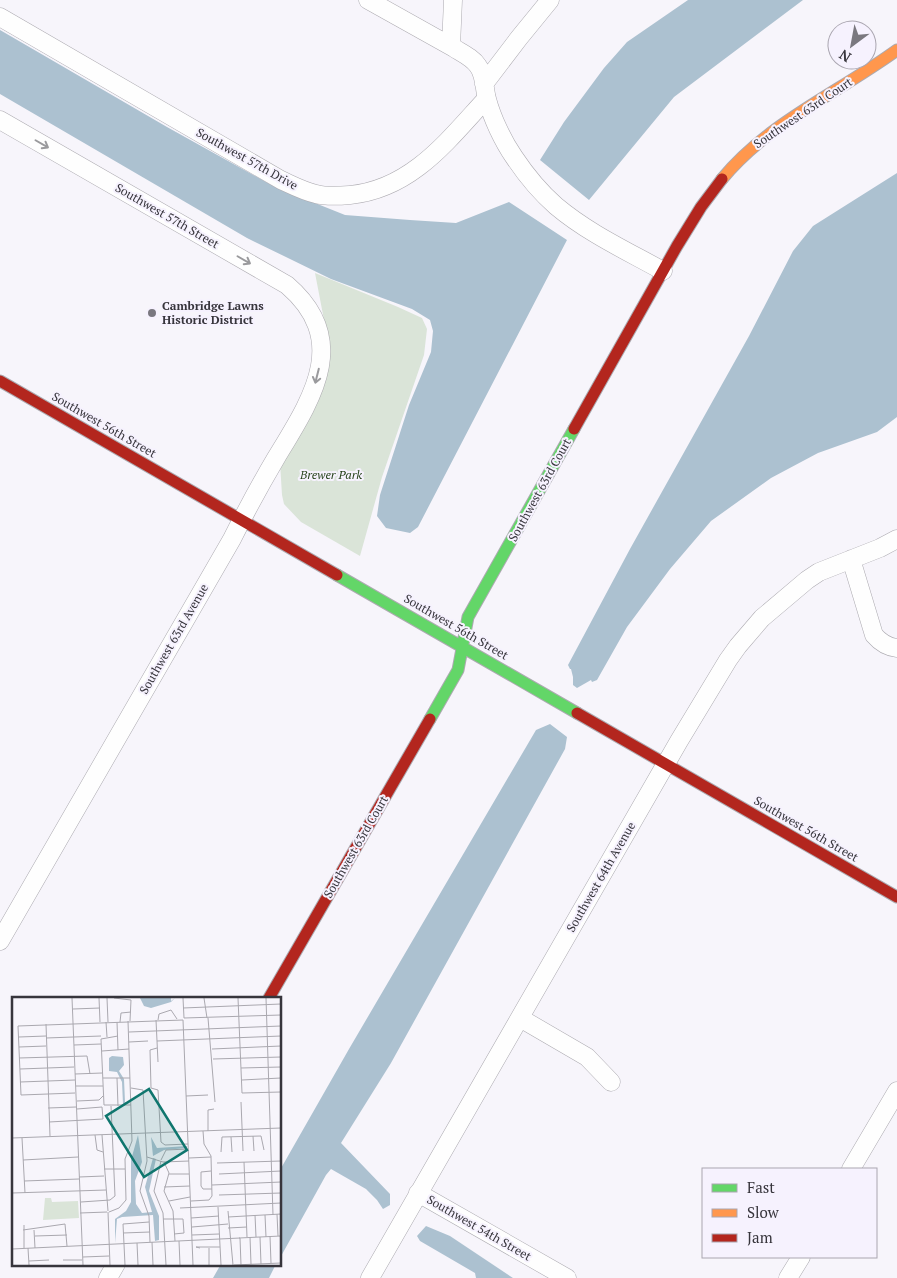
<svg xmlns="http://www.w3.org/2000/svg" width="897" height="1278" font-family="'PT Serif',serif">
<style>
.green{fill:#dae4d8}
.water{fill:#acc1d0}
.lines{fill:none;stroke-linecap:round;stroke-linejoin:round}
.street-casing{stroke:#acaab0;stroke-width:19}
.fast-casing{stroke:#acaab0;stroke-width:13}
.slow-casing{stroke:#acaab0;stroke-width:13}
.jam-casing{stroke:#acaab0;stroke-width:13}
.street{stroke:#fefefe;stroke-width:18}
.fast{stroke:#63d668;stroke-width:11}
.slow{stroke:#ff974d;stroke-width:11}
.jam{stroke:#b3261e;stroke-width:11}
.oneway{stroke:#9a9a9d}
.poi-dot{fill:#7a787f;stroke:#f6f2fe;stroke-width:2}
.labels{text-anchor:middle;stroke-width:4;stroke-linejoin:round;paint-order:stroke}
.street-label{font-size:12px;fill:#37353c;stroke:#f6f2fe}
.poi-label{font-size:12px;font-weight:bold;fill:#37353c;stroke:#f6f2fe;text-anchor:start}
.park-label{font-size:12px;font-style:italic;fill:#26431b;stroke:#f6f2fe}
.inset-road{fill:none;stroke:#aaa8af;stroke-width:1}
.view{fill:#0f766e;fill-opacity:0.15;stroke:#0f766e;stroke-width:2.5}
.inset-edge{fill:none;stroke:#37353c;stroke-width:2.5}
</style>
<rect width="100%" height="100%" fill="#f7f5fb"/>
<path class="green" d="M 315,273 L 398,307 L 422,318 L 427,329 L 424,355 L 382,477 L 360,556 L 301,522 L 284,504 L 282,495 L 280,463 L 325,325 Z"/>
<path class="water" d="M 688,0 L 803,0 L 674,97 L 589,200 L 540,160 L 564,122 L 604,68 L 627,42 Z
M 0,30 L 167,127 L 275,187 L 345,215 L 410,220 L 456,223 L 509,202 L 567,240 L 418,527 L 410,533 L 386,528 L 377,516 L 380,495 L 409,405 L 431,352 L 433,331 L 430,320 L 412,309 L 331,279 L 247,238 L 0,94 Z
M 897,173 L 897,417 L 877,432 L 818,453 L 771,478 L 711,521 L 670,569 L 627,627 L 597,680 L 592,682 L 591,680 L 577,688 L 573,685 L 573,677 L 571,669 L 570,669 L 568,665 L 630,549 L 749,336 L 793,251 L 813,226 Z
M 550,724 L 567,737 L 565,749 L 391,1063 L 341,1143 L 390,1194 L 390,1205 L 383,1209 L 377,1200 L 366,1189 L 331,1169 L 326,1175 L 280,1258 L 280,1170 L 349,1049 L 536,730 Z
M 426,1226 L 450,1236 L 513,1278 L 476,1278 L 475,1273 L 420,1241 L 417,1236 Z
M 221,1264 L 276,1264 L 269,1278 L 213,1278 Z"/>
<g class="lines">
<defs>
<path id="street" d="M 368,0 L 454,48 C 462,53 473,58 478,66 C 485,75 484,88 487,99 C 492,118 503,141 514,157 C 526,175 540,192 556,206 C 588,233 627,251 663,271
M 0,17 L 281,180 C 292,185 303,191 316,194 C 327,197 339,196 350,195 C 412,189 448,140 487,98
M 451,46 L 453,0
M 484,84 L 519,38 L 550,0
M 0,120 L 287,285 C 352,341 311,400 276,458 C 260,485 246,511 232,539 L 0,941
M 851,559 L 874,635 C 880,642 887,647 897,648
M 520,1018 L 587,1057 L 611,1082
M 851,1169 L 897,1091
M 418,1193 L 567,1278
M 108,1278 L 116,1264
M 370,1278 L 679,741 L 728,660 L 738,646 L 762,618 L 807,580 L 819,572 L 880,548 L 897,539
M 788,1278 L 801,1257"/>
<path id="fast" d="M 337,575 L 577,713
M 430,719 L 458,670 L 468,617 L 574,429"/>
<path id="slow" d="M 722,179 C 769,122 838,93 897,50"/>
<path id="jam" d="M 0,381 L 337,575
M 574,429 L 677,246 L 701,207 L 722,179
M 577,713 L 897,897
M 269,998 L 430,719"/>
</defs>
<use href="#street" class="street-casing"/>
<use href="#fast" class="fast-casing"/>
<use href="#slow" class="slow-casing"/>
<use href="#jam" class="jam-casing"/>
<use href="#street" class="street"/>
<use href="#fast" class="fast"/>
<use href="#slow" class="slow"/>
<use href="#jam" class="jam"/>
</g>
<defs><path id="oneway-shaft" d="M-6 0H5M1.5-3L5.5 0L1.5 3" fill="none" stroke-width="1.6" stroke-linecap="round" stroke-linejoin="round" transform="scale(1.25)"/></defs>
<g class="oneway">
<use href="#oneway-shaft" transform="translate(42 144) rotate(30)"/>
<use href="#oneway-shaft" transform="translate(244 260) rotate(30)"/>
<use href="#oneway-shaft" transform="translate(317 376) rotate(104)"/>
</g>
<circle class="poi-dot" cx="152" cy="313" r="5"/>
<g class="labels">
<g class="street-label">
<text transform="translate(803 113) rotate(-34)" y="4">Southwest 63rd Court</text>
<text transform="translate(247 159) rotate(29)" y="4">Southwest 57th Drive</text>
<text transform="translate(167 216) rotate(30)" y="4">Southwest 57th Street</text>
<text transform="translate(104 425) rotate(30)" y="4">Southwest 56th Street</text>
<text transform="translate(540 490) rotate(-61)" y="4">Southwest 63rd Court</text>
<text transform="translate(456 627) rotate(30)" y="4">Southwest 56th Street</text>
<text transform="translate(174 639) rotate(-60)" y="4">Southwest 63rd Avenue</text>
<text transform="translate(806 829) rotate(30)" y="4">Southwest 56th Street</text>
<text transform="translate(356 847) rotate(-60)" y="4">Southwest 63rd Court</text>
<text transform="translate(601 877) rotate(-60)" y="4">Southwest 64th Avenue</text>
<text transform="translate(479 1228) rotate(30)" y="4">Southwest 54th Street</text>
</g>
<g class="poi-label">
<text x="162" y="310">Cambridge Lawns<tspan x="162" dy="14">Historic District</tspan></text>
</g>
<g class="park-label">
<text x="331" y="479">Brewer Park</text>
</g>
</g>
<g transform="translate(12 997)">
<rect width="269" height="269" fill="#f7f5fb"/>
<path d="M 33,201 L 39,201 L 40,205 L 66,204 L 67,221 L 31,223 Z" fill="#dae4d8"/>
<path d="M 128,1 L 159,1 L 159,4 L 163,1 L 159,5 L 139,11 L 132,9 ZM 100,59 L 111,60 L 112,68 L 107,74 L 112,82 L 113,105 L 118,106 L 111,107 L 110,85 L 105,75 L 97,74 L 97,61 ZM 126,138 L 130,165 L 123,184 L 124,207 L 130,216 L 140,215 L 133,190 L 141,161 L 144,162 L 137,194 L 147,219 L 147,243 L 143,244 L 141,218 L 110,220 L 105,222 L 103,246 L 103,222 L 114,214 L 119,205 L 119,163 ZM 139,140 L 145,151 L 175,149 L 175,151 L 152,153 L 141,159 Z" fill="#acc1d0"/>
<path class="inset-road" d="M 60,1 L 71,268M 87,1 L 88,25M 95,1 L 96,25M 102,1 L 119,3 L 118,24M 171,1 L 172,21M 192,1 L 195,21M 226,1 L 230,96 L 269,95M 254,1 L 261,218M 171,11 L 269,7M 61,12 L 88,11M 172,21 L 269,18M 196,21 L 203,105M 144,23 L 146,65M 146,23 L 147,17 L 159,13 L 165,22M 171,23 L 181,268M 94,25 L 95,40M 105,25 L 106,53M 108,25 L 109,16 L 119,15M 34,27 L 38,139M 6,29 L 171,23M 6,29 L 9,98 L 63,96M 117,35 L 269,29M 106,39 L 89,42 L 92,108 L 119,108M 7,40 L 34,39M 34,41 L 89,39M 145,44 L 269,39M 117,45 L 136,44M 62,48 L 89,47M 7,50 L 34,49M 145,51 L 138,53 L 139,91 L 146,93 L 149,145 L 153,148 L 176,147M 200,52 L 269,49M 90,54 L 117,52M 7,61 L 75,59 L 78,77M 201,62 L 269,60M 229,71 L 269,70M 8,72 L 62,70M 63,77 L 90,76M 91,81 L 118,81M 105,81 L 106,109M 230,83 L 269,81M 8,85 L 63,83M 64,89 L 91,89M 119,91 L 131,93 L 135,164 L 128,194 L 137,219 L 138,245M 174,99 L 196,98M 65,104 L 87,103 L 91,99M 229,105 L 231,154M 36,111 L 64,110M 37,125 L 91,122 L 90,110 L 65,112M 196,134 L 196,113 L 202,112M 83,138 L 85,153 L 91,155M 90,138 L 96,214M 241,139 L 242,154M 219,140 L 220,155M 0,141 L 269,131M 10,141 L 13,196M 209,155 L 210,140 L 249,139 L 252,153M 135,160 L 151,165 L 177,164M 177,161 L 199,160M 11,163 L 66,160M 149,163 L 154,153 L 176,152M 149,164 L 142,194 L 151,216 L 154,268M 152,165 L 157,176 L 152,194 L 161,214 L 163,244M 232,165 L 235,240M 205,166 L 269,164M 92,172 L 113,172M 199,174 L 189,175 L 189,189 L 191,192 L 200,192M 157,177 L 177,177M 207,177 L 269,174M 67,180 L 92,179M 12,184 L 67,182M 200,188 L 269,185M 152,190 L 178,189M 0,196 L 94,193M 207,198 L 269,196M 157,204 L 178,200M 179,204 L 197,203 L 200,199 L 199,159 L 192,147 L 191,134M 69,205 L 98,203 L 103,199 L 99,109M 206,210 L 209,268M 168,211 L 269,206M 216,214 L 221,268M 96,215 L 98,268M 97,215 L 107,211 L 114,203 L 113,162 L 120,144 L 116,24M 68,216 L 95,215M 265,217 L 266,239M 243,218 L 244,240M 253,218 L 254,240M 216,220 L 269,217M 179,221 L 207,219M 151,222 L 171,222 L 172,236 L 162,237M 12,228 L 12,251M 180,230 L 216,227M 216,231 L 235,230M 11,233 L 53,227 L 55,249M 22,233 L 23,251M 111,236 L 138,235M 180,238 L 207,237M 23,239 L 55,238M 258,239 L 259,266M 238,240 L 239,267M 248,240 L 249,267M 227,241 L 269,239M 228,241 L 229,268M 167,244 L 168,268M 140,245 L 141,268M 125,246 L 126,268M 16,251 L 17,268M 188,251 L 184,250 L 208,250M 197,251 L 197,268M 0,252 L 228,241M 71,260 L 97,259M 51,263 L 70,263M 17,264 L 37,263M 113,268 L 111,227 L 137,225M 222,268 L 269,266"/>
<path class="view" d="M 137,92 L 175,153 L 132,180 L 94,119 Z"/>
<rect width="269" height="269" class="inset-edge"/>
</g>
<rect x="702" y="1168" width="175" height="90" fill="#f6f2fe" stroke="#aaa6b0"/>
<rect x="712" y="1184" width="25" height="8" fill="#63d668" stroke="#aaa6b0"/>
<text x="747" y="1193" font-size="15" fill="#37353c">Fast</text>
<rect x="712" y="1209" width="25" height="8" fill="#ff974d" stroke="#aaa6b0"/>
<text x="747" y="1218" font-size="15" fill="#37353c">Slow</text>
<rect x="712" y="1234" width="25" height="8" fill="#b3261e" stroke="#aaa6b0"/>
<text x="747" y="1243" font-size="15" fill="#37353c">Jam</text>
<g transform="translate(852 45) rotate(212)"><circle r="24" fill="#f6f2fe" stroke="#aaa6b0"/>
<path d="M0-4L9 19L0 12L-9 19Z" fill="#7a787f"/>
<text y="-8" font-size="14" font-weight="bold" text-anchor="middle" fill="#37353c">N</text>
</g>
</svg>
